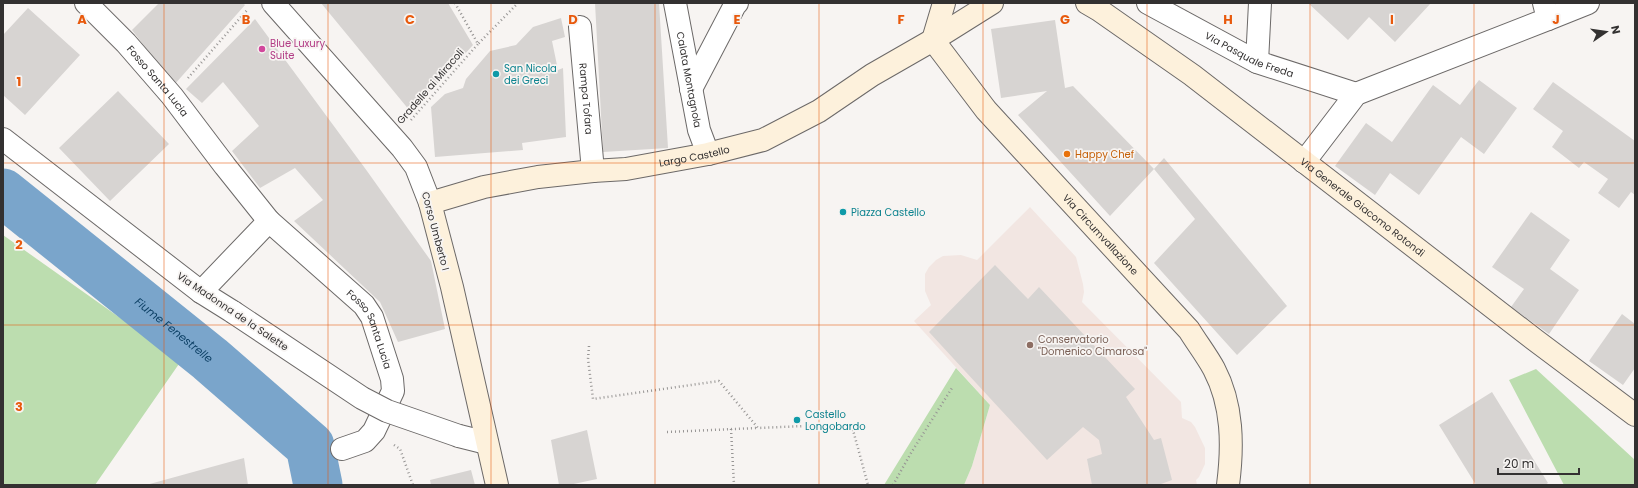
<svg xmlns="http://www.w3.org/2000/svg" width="1638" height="488" font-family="Poppins,sans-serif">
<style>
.built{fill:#f2e6e2}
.green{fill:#bcddaf}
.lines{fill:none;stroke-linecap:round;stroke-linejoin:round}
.river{stroke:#7aa5cb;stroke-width:49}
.building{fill:#d7d4d2}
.street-casing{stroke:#6c6968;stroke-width:24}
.secondary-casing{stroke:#6c6968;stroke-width:24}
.path{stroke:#979594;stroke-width:2.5;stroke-dasharray:1 3;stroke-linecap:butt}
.street{stroke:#fff;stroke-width:22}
.secondary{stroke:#fdf1dc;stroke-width:22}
.street-bridge-casing{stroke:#6c6968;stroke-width:24;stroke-linecap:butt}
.street-bridge{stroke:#fff;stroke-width:22}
.grid{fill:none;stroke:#e8590c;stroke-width:1;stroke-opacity:0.55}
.hotel-dot{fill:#d1479c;stroke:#f7f4f2;stroke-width:1.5}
.culture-dot{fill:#0f9aa8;stroke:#f7f4f2;stroke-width:1.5}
.food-dot{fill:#e8710a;stroke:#f7f4f2;stroke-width:1.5}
.education-dot{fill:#8d6e63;stroke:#f7f4f2;stroke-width:1.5}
.labels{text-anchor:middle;stroke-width:3.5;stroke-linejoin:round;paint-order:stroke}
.hotel-label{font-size:10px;fill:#b23c85;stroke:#f7f4f2;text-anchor:start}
.street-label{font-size:10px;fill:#333131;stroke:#f7f4f2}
.culture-label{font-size:10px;fill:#0d838f;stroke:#f7f4f2;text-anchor:start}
.food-label{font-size:10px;fill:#c56008;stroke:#f7f4f2;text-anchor:start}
.education-label{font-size:10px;fill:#785e54;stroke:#f7f4f2;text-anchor:start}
.water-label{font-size:11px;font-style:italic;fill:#0d4065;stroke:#f7f4f2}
.grid-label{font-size:13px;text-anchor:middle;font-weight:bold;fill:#e8590c;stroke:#f7f4f2;stroke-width:3.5;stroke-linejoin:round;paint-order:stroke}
</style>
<rect width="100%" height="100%" fill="#f7f4f2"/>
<path class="built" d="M 1030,207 L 1076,257 L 1083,284 L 1084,292 L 1082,302 L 1181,402 L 1182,418 L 1191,422 L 1195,427 L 1205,448 L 1205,464 L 1199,477 L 1196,480 L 1197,485 L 964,485 L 972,466 L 990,405 L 914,321 L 931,305 L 925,291 L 925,274 L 929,267 L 936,260 L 943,256 L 961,255 L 977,260 Z"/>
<path class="green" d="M 3,235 L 181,361 L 95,485 L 3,485 Z
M 956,368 L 990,405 L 972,466 L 964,485 L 884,485 Z
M 1536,369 L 1635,460 L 1635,485 L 1564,485 L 1509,380 Z"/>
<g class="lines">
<path class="river" id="s1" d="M 3,193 L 210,359 L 310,446 L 318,485"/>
</g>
<path class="building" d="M 159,3 L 243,3 L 245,5 L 174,85 L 132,30 Z
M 321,3 L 448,3 L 473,45 L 443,78 L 410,111 Z
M 595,3 L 659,3 L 668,148 L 603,152 Z
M 1308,3 L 1431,3 L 1395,42 L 1369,17 L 1348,40 Z
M 28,8 L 80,55 L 25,115 L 3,95 L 3,35 Z
M 561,18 L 565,37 L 552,41 L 558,70 L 563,68 L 566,137 L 522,143 L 523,150 L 435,157 L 431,107 L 445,94 L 463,88 L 466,79 L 490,51 L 516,45 L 533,27 Z
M 255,19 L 367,171 L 431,261 L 445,329 L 398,342 L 380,302 L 294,221 L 323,200 L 295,168 L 260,188 L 232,151 L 259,126 L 223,82 L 202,103 L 186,89 Z
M 1055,20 L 1065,88 L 1073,86 L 1154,169 L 1164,158 L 1287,306 L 1237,355 L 1154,263 L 1195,219 L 1154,169 L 1110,216 L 1018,115 L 1047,91 L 1001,98 L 991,29 Z
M 1479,80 L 1517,108 L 1484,154 L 1461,137 L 1419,195 L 1390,173 L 1375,195 L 1335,166 L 1366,123 L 1392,142 L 1433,85 L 1460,105 Z
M 1553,82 L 1635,141 L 1635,195 L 1631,192 L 1619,208 L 1598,193 L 1608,179 L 1584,162 L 1579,168 L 1552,147 L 1563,131 L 1533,109 Z
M 118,91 L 169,144 L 110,201 L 59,148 Z
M 1531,212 L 1570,240 L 1550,269 L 1579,290 L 1549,334 L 1511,307 L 1524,289 L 1492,267 Z
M 995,265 L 1028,299 L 1039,287 L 1135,389 L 1126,397 L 1154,440 L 1161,438 L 1172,480 L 1161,484 L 1161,485 L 1092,485 L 1087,459 L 1102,454 L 1099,440 L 1083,427 L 1047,460 L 929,332 Z
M 1622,314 L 1635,324 L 1635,368 L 1623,385 L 1589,361 Z
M 1492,392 L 1548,483 L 1545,485 L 1476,485 L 1439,425 Z
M 587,430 L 597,479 L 569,485 L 559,485 L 551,440 Z
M 244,458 L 248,485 L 146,485 Z
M 471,470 L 475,485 L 431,485 L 430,480 Z"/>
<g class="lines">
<defs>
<g id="street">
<path id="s2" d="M 86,3 L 126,43 L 172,96 L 225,166 L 269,221"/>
<path d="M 273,3 L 402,148 L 416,167 L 430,203"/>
<path id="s3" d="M 675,3 L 699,130 L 708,154"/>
<path id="s4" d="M 1148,3 L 1257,62 L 1356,94"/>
<path d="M 1548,19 L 1588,3"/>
<path id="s5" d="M 580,27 L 593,171"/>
<path d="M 1257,62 L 1260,3"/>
<path d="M 691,89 L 735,5 L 737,3"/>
<path d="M 3,139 L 201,292 L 233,312"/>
<path d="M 1304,162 L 1356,94 L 1548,19 L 1544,3"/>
<path id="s6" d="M 201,292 L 269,221 L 364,305 L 372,317 L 392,379 L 393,391 L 374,431 L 365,441 L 342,449"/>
<path d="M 459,436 L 487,443"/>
</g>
<g id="secondary">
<path id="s7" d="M 1087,3 L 1099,10 L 1192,75 L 1535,340 L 1635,415"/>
<path id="s8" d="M 933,40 L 986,110 L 1189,330 C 1197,343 1207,356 1214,369 C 1233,405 1233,446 1228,485"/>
<path d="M 933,40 L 944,3"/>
<path id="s9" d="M 497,485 L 452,287 L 430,203 L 484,187 L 538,177 L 593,171 L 626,169 L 708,154 L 763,140 L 819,111 L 872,75 L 933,40 L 992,3"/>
</g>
</defs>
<use href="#street" class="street-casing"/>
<use href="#secondary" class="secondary-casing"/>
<path class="path" d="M 455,3 L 478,44 L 518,3
M 188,78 L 248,9
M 411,120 L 478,44
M 589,346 L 588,359 L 593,399 L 719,381 L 758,428 L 828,425 L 853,430 L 868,485
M 731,429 L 734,485
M 667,432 L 757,428
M 394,445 L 400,449 L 413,485
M 893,485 L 911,453 L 952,388"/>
<use href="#street" class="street"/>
<use href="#secondary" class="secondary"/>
<defs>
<path id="street-bridge" d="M 233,312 L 362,398 L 387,411 L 459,436"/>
</defs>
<use href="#street-bridge" class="street-bridge-casing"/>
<use href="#street-bridge" class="street-bridge"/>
</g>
<path class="grid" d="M 164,3 L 164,485M 328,3 L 328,485M 491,3 L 491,485M 655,3 L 655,485M 819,3 L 819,485M 983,3 L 983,485M 1147,3 L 1147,485M 1310,3 L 1310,485M 1474,3 L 1474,485M 3,163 L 1635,163M 3,325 L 1635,325"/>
<circle class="hotel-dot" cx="262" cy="49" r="4"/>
<g class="culture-dot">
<circle cx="496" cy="74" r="4"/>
<circle cx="843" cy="212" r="4"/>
<circle cx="797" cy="420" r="4"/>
</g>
<circle class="food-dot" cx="1067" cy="154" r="4"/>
<circle class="education-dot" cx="1030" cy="345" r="4"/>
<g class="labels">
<g class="hotel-label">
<text x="270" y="47">Blue Luxury<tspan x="270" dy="12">Suite</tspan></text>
</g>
<g class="street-label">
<text dy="4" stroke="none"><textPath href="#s4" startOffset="114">Via Pasquale Freda</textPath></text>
<text dy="4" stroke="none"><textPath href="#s3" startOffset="78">Calata Montagnola</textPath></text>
<text dy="4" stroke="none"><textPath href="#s2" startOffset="106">Fosso Santa Lucia</textPath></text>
<text transform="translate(430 86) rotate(-49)" y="4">Gradelle ai Miracoli</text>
<text dy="4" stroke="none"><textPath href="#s5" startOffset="72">Rampa Tofara</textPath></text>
<text dy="4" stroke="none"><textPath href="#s9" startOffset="559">Largo Castello</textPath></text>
<text dy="4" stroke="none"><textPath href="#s7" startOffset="343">Via Generale Giacomo Rotondi</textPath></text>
<text transform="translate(436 231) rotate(75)" y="4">Corso Umberto I</text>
<text dy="4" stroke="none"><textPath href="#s8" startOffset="257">Via Circumvallazione</textPath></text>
<text transform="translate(233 311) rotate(34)" y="4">Via Madonna de la Salette</text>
<text dy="4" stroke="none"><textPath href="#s6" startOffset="249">Fosso Santa Lucia</textPath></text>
</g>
<g class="culture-label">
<text x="504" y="72">San Nicola<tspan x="504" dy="12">dei Greci</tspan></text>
<text x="851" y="216">Piazza Castello</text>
<text x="805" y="418">Castello<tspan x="805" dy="12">Longobardo</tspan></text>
</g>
<g class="food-label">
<text x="1075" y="158">Happy Chef</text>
</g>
<g class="education-label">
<text x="1038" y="343">Conservatorio<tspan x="1038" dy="12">"Domenico Cimarosa"</tspan></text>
</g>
<g class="water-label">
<text dy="4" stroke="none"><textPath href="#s1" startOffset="219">Fiume Fenestrelle</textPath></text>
</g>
</g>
<g class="grid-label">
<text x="82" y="24">A</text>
<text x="246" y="24">B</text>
<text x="410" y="24">C</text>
<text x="573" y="24">D</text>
<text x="737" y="24">E</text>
<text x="901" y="24">F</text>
<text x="1065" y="24">G</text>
<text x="1228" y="24">H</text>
<text x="1392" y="24">I</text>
<text x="1556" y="24">J</text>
<text x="19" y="86">1</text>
<text x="19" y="249">2</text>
<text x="19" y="411">3</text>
</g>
<rect width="1638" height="488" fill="none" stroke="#333131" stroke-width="8"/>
<g transform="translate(1606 32) rotate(77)" stroke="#f7f4f2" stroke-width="3" paint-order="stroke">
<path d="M0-3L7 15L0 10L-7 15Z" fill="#333131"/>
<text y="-6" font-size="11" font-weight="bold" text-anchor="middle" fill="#333131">N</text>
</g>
<path d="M1498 468v6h81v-6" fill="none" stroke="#333131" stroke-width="2"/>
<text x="1504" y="468" font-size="12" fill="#333131" stroke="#f7f4f2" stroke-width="3" paint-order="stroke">20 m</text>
</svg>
